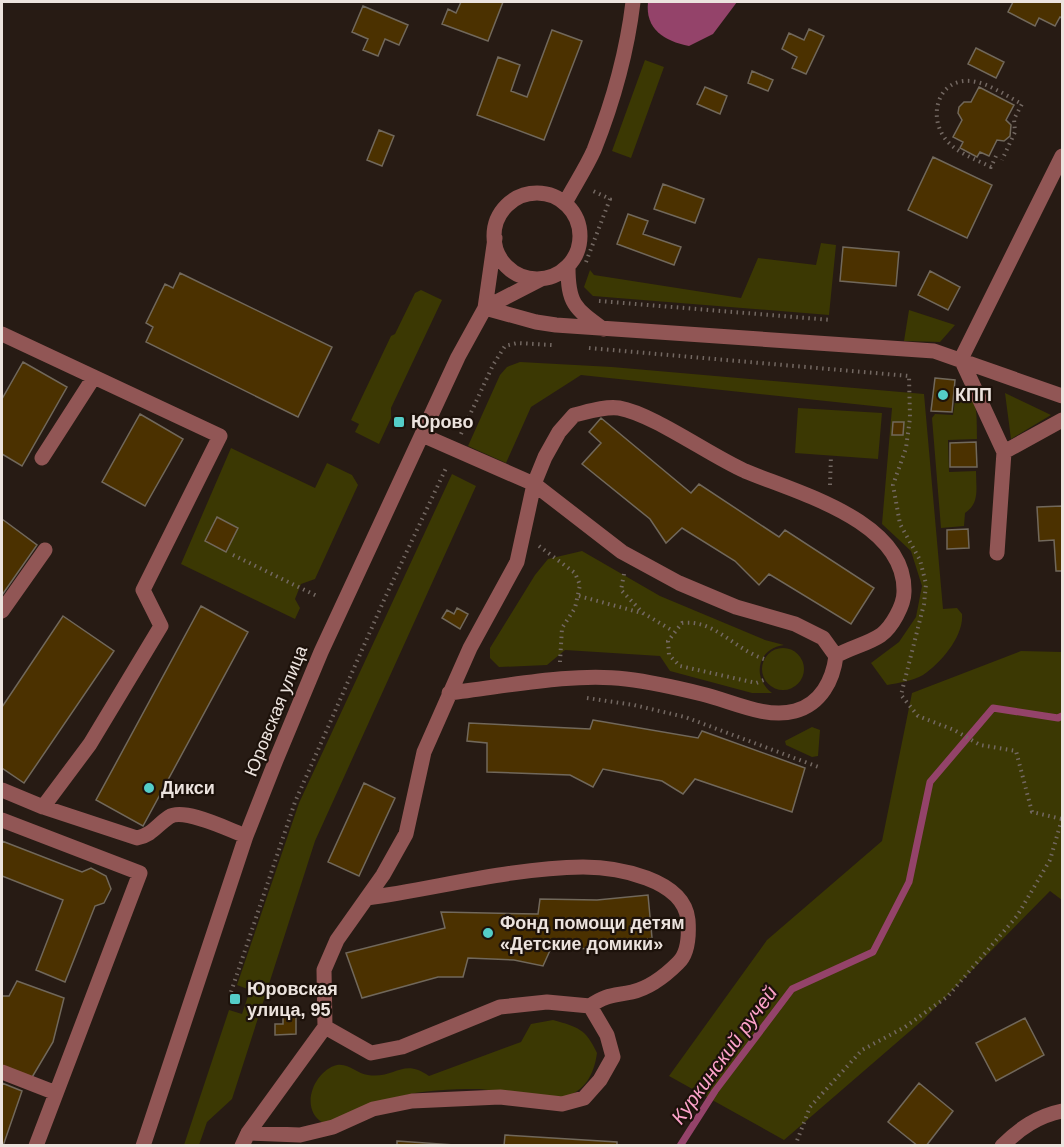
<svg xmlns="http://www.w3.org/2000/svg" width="1064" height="1147" font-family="Arial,sans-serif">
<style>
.green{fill:#3b3803}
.water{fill:#94436a}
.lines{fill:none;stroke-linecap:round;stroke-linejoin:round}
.stream{stroke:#94436a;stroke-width:7}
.building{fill:#4b3100;stroke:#71685b;stroke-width:1.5}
.path{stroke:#736862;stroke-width:4;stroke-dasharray:1.5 4.5;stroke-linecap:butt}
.minor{stroke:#915655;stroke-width:15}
.poi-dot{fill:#54cdc8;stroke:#1d120b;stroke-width:2}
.labels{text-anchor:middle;stroke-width:4.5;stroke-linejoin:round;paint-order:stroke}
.poi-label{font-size:18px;font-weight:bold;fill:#ece3de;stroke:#1d120b;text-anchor:start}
.street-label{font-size:18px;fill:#ece3de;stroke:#1d120b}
.water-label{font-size:20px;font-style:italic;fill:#fea3ca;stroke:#1d120b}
</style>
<rect width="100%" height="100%" fill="#271b14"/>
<path class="green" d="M 645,60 L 664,67 L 631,158 L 612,151 Z
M 821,243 L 836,245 L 829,315 L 593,296 L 584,287 L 590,270 L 594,275 L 741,298 L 758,258 L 816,265 Z
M 421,290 L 442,300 L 391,408 L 391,418 L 379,444 L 355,432 L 359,424 L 351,420 L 391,336 L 395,334 L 415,293 Z
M 909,310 L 955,325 L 940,342 L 904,341 Z
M 520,362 L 612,367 L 924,394 L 943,609 L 957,608 L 962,614 C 964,636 941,663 923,675 C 913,681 898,683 887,685 L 871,663 L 899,642 L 916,617 L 922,586 L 911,551 L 882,524 L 892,408 L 581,375 L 531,407 L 506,463 L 468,446 L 500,375 L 507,367 Z
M 957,387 C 981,394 976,418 977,439 L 948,440 L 949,472 L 976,471 C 976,488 980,503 965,513 L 964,526 L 941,528 L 932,418 L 935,414 L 953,415 Z
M 1005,393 L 1051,415 L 1011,439 Z
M 798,408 L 882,413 L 878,459 L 795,453 Z
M 231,448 L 315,488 L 327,463 L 352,475 L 358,485 L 315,579 L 301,584 L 295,599 L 300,608 L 295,619 L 181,564 Z
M 452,474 L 476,486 L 315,841 L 232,1099 L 207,1122 L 199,1145 L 184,1145 L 229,1010 L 242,1014 L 250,990 L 237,985 L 299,803 Z
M 582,551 L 660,596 L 765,640 L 784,645 C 758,648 751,677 772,693 L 752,693 L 670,671 L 660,656 L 565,650 L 547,665 L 499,667 L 490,658 L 490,648 L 535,575 L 548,559 Z
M762 669a21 21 0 1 1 42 0a21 21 0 1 1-42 0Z
M 1021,651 L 1062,652 L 1062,900 L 1050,891 L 924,1019 L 784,1140 L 669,1076 L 767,940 L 882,841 L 912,693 Z
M 812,727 L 820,730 L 818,756 L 812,757 L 786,745 L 785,741 Z
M 553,1020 C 578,1027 586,1029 597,1053 C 594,1075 585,1091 563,1098 C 555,1101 493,1089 476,1089 C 452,1089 421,1090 398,1097 C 373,1104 349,1116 323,1123 C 298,1108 315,1070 337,1065 C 349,1063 357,1074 368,1075 C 395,1079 403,1057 429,1076 L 521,1042 L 531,1024 Z"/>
<path class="water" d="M 648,2 L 737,2 L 713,34 L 689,46 C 664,41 645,29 648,2 Z"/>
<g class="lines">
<path class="stream" d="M 680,1146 L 715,1091 L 792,989 L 873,952 L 909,882 L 930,782 L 993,708 L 1058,718 L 1062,716"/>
</g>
<path class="building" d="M 461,2 L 503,2 L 488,41 L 442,24 L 448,9 L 456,13 Z
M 1013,2 L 1062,2 L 1062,18 L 1060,17 L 1055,26 L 1039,18 L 1035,26 L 1008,12 Z
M 363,6 L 408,25 L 399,45 L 385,39 L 378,56 L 363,50 L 368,39 L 352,32 Z
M 809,29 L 824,36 L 806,74 L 792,68 L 797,57 L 782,49 L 789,33 L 804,40 Z
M 552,30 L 582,41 L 544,140 L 477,115 L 498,57 L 520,65 L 511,91 L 527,97 Z
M 976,48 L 1004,62 L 996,78 L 968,64 Z
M 752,71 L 773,80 L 768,91 L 748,83 Z
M 705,87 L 727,96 L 720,114 L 697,104 Z
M 979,87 L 1014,105 L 1006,120 L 1011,125 L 1010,136 L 1004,141 L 997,140 L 989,156 L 980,152 L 977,157 L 960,148 L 963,142 L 953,137 L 962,120 L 958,113 L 959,107 L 964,102 L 971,102 Z
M 379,130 L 394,136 L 382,166 L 367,160 Z
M 933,157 L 992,185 L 967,238 L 908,210 Z
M 663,184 L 704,199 L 695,223 L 654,209 Z
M 628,214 L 648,221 L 643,234 L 681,247 L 674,265 L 617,244 Z
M 843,247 L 899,252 L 896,286 L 840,281 Z
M 930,271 L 960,287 L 948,310 L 918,295 Z
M 180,273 L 332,347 L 298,417 L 146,342 L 153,327 L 146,323 L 165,284 L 173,288 Z
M 23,362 L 67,387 L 22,466 L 2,454 L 2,399 Z
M 935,378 L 955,380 L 952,412 L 931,411 Z
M 140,414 L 183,439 L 145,506 L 102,482 Z
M 601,418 L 691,493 L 699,484 L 779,537 L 785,530 L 874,588 L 851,624 L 769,574 L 759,585 L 735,561 L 682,528 L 666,543 L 650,519 L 582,464 L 601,443 L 589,432 Z
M 893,422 L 904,422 L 903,435 L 892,435 Z
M 976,442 L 977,467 L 950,467 L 950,443 Z
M 1062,506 L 1062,571 L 1056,571 L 1054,540 L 1039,541 L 1037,507 Z
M 217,517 L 238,528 L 226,552 L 205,541 Z
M 2,519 L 37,545 L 2,595 Z
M 968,529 L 969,548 L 947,549 L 947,530 Z
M 201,606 L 248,632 L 143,826 L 96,800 Z
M 457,608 L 468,614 L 460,629 L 442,618 L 447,610 L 454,614 Z
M 63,616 L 114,651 L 24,783 L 2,768 L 2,707 Z
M 593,720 L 698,738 L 702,731 L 805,768 L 792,812 L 695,779 L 683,794 L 662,781 L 603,769 L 593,787 L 570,775 L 487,772 L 487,743 L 467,741 L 469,723 L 590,729 Z
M 364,783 L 395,798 L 359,876 L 328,862 Z
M 2,841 L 82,872 L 91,868 L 106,876 L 111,889 L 104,903 L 95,906 L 65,982 L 36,970 L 63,900 L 2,876 Z
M 648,895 L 652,938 L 601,950 L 552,946 L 543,966 L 514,960 L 468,958 L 463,977 L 438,977 L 362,998 L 346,953 L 445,928 L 441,912 L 538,914 L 540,899 L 597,900 Z
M 17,981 L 64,998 L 53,1042 L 31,1079 L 2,1068 L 2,996 L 9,996 Z
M 283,1014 L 296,1014 L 296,1034 L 275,1035 L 275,1024 L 283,1024 Z
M 1025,1018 L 1044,1055 L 996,1081 L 976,1043 Z
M 2,1083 L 22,1091 L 3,1146 L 2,1146 Z
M 919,1083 L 953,1111 L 926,1146 L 918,1146 L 888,1122 Z
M 505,1135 L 617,1142 L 617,1146 L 504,1146 Z
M 397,1141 L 469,1146 L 397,1146 Z"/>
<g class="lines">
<path class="path" d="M 996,156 L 991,167 C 975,159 954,152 944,137 C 928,114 939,78 971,81 C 989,83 1006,96 1022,104 L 1014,119 L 1015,132 L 1002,160
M 586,262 L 610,199 L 591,190
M 599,301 L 831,320
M 589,348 L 909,376 L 910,418 L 906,448 L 893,485 L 900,524 L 920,560 L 926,584 L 924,604 L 901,695 L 918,716 L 954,730 L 980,745 L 1016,751 L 1032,812 L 1062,819
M 461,434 L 493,365 L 505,346 L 517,343 L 552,345
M 830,485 L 831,455
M 539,546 L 575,573 L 580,585 L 575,608 L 562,628 L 560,662
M 233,555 L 317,596
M 624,574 L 621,590 L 643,613 L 673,631
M 579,596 L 642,613
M 764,659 C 734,649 714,619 682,623 L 668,641 L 669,655 L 680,666 L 756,683 L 764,680
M 587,698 L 634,705 L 685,717 L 821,768
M 231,992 L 295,802 L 384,600 L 447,466
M 795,1146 L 810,1107 L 862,1050 L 905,1027 L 948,996 L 1017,916 L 1050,860 L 1062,819"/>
<path class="minor" d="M494 236a43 43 0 1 1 86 0a43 43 0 1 1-86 0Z
M 565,203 C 574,186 586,168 594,150 C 613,102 627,52 633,2
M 568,267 C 568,303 574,308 603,329
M 485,308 L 536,322 L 556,325 L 934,351 L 1062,396
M 485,308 L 541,279
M 2,334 L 220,436 L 143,590 L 161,626 L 90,744 L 43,807
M 961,359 L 1062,156
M 961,359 L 1004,452 L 997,553
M 422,435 L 534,484 L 622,552 L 679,583 L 736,607 L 795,624 L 823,638 L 836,656
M 1004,452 L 1062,420
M 42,458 L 94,377
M 2,611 L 45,550
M 2,790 L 43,807 L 137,838 C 152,835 157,825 169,817 C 184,807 229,830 246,836
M 2,820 L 140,873 L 36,1146
M 367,898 C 438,888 511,868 583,867 C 617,867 684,879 688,920 C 689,934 689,953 678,963 C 666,975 649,988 632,992 C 614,996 607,994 590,1006
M 2,1072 L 56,1093
M 248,1133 L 300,1135 L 333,1127 L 373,1109 L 412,1101 L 500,1097 L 562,1104 L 584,1098 L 600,1080 L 613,1057 L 607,1035 L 590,1006 L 547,1002 L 500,1007 L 402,1047 L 371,1053 L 325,1027
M 143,1146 L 246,836 L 276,760 L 321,652 L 458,357 L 485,308 L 495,238
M 242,1146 L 248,1133 L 325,1027 L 324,970 L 337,940 L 383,875 L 406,834 L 424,752 L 470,648 L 517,562 L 534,484 L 545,457 L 559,432 L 574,415 C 587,412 605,406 619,408 C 653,414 709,455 745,471 C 798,493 906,521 904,592 C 904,605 892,627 881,635 C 868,644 849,648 836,656 C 833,680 821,704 795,711 C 765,719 732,701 702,694 C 678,688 651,682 626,679 C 573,672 503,687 449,693
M 1002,1146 C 1020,1128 1038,1116 1062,1111"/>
</g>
<g class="poi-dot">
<circle cx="943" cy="395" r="6"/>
<rect x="393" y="416" width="12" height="12" rx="3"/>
<circle cx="149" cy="788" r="6"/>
<circle cx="488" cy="933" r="6"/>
<rect x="229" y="993" width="12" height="12" rx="3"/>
</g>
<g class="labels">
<g class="poi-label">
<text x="955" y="401">КПП</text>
<text x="411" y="428">Юрово</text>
<text x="161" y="794">Дикси</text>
<text x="500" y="929">Фонд помощи детям<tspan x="500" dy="21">«Детские домики»</tspan></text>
<text x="247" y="995">Юровская<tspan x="247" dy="21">улица, 95</tspan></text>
</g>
<g class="street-label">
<text transform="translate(276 711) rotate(-68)" y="6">Юровская улица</text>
</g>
<g class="water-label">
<text transform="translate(724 1055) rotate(-54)" y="7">Куркинский ручей</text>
</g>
</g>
<rect width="1064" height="1147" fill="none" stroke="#ece3de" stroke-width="6"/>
</svg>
